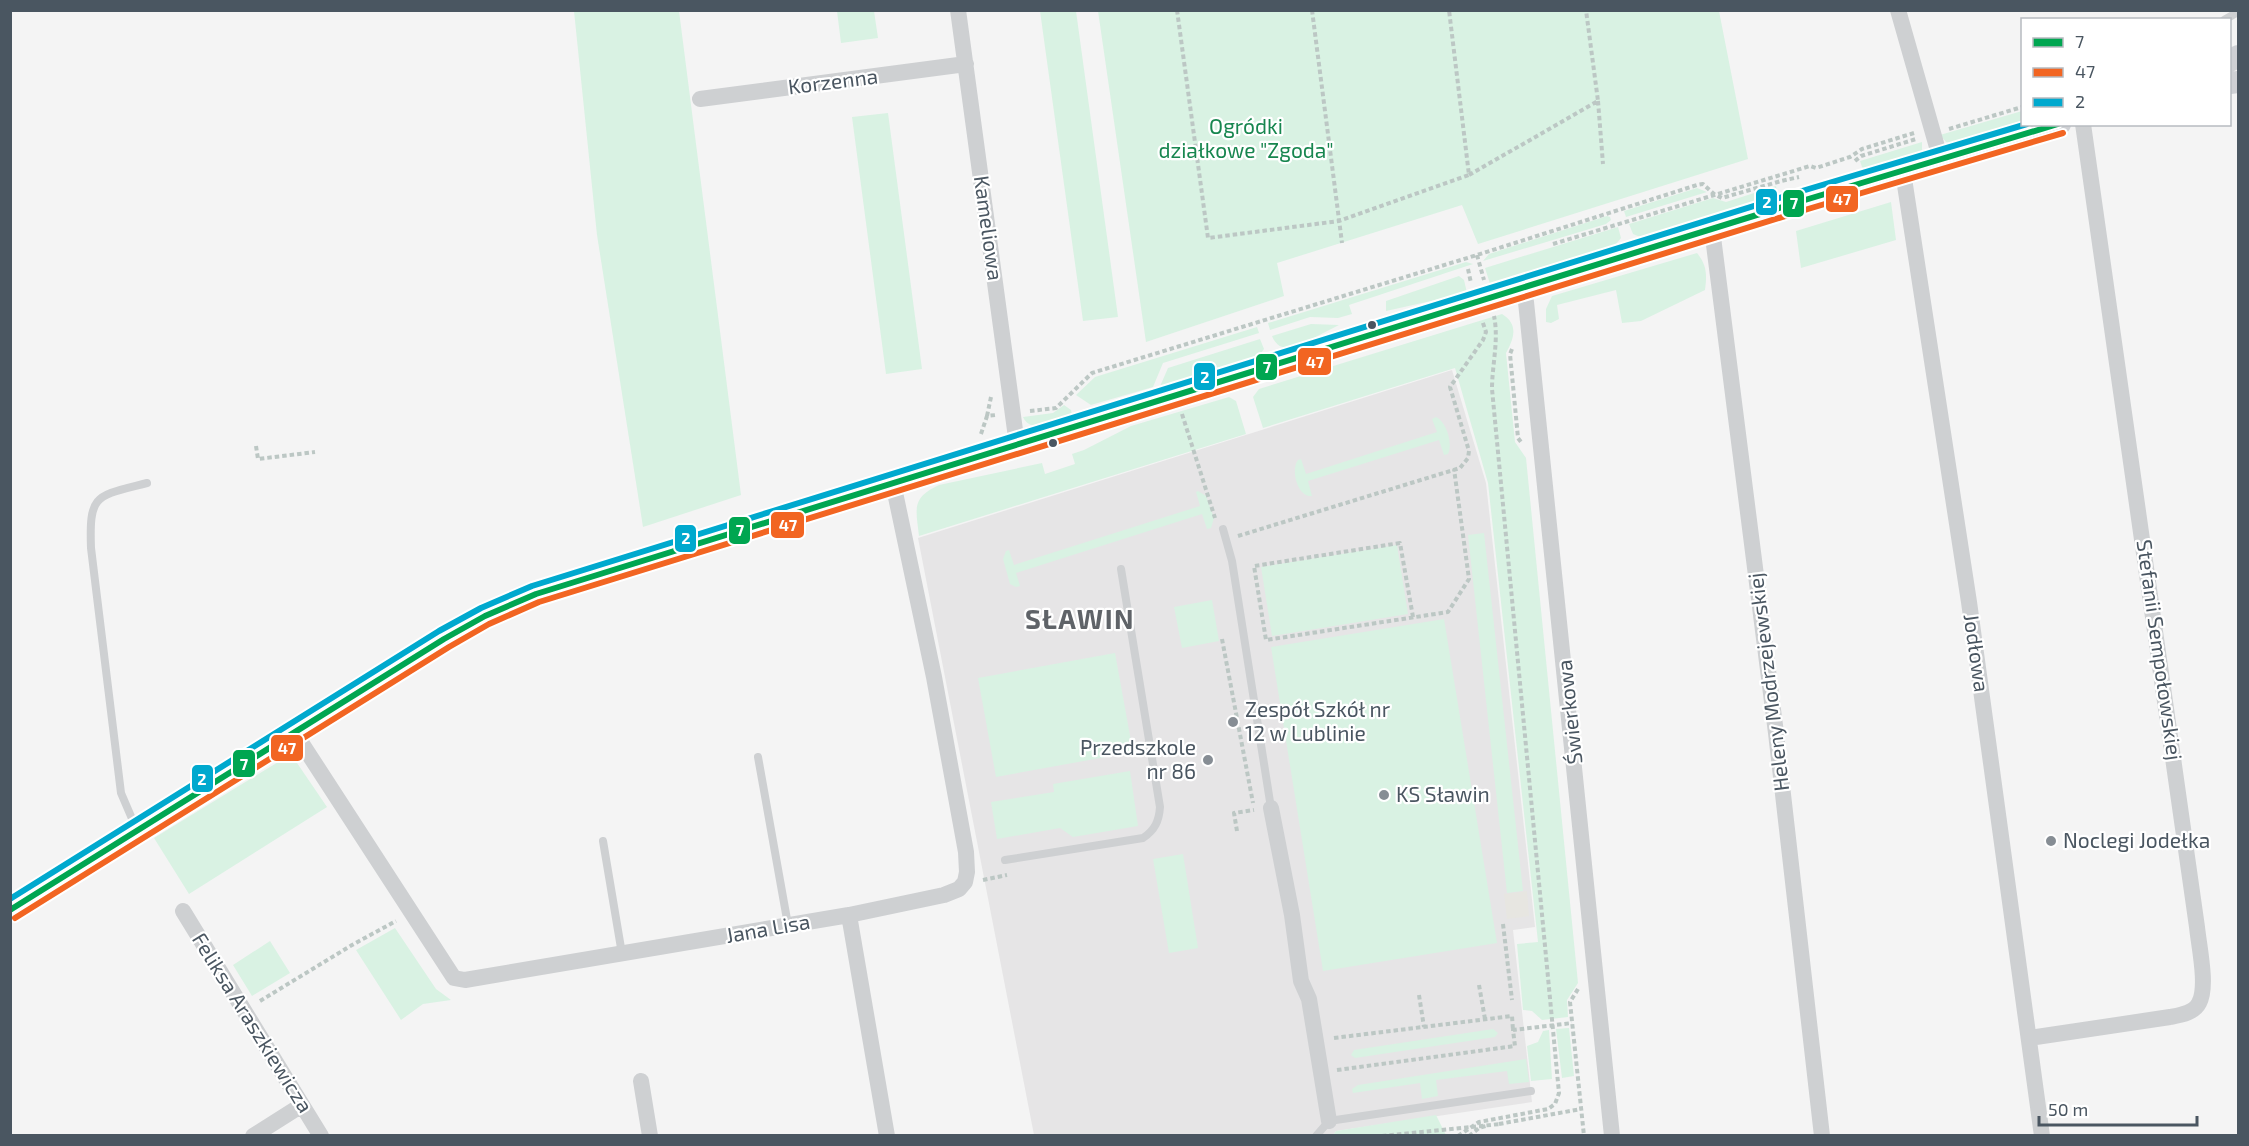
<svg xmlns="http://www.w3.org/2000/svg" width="2249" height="1146" font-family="'Exo 2',sans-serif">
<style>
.education{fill:#e6e5e6}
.green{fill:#d9f2e3}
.sand{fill:#e7e6e1}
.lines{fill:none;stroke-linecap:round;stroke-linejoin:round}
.path{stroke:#bcc7c4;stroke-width:4;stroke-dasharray:4.5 3;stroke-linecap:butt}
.lane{stroke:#ced0d2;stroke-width:8}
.street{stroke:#ced0d2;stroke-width:16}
.secondary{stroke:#ced0d4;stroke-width:22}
.bus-1-casing{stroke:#fff;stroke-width:10}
.bus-2-casing{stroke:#fff;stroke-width:10}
.bus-3-casing{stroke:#fff;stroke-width:10}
.bus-1{stroke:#00a651;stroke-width:6}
.bus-2{stroke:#f26522;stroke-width:6}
.bus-3{stroke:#00a9ce;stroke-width:6}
.bus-dot{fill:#4a5661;stroke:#fff;stroke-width:2}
.poi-dot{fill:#868d94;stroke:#fff;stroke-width:2}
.labels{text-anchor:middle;stroke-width:4.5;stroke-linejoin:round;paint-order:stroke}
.street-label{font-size:21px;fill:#4a5661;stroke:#fff}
.park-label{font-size:21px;fill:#17864f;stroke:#fff}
.poi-label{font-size:21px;fill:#4a5661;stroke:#fff;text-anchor:start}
.district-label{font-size:27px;font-weight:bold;letter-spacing:1.5px;fill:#5f6368;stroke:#fff}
.line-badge{stroke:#fff;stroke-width:2}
.badge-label{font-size:16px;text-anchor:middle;font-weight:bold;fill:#fff}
</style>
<rect width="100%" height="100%" fill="#f4f4f4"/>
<path class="education" d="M 1452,370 L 1486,483 L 1535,927 L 1513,930 L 1532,1102 L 1336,1131 L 1333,1135 L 1034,1135 L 918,538 Z"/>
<path class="green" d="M 574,11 L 679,11 L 741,495 L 643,527 L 597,235 Z
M 837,11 L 874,11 L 878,38 L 841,43 Z
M 1040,11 L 1076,11 L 1118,317 L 1083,321 Z
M 1098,11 L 1719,11 L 1748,159 L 1478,244 L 1462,205 L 1277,263 L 1284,296 L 1146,342 Z
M 2022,111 L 2022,124 L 1954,145 L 1946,142 L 1940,135 Z
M 888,113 L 922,369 L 886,374 L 852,117 Z
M 1922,142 L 1922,151 L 1918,155 L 1867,172 L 1862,167 L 1860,161 Z
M 1776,186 L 1778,197 L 1645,239 L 1633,234 L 1629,224 L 1713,198 L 1726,202 Z
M 1697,188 L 1707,192 L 1626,217 L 1624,211 Z
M 1891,202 L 1896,240 L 1801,268 L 1796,231 Z
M 1607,216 L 1610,217 L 1611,220 L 1606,224 L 1483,261 L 1489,254 Z
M 1618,227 L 1621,238 L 1611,250 L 1491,287 L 1485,268 Z
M 1697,253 C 1707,265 1707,275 1705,290 L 1641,321 L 1622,323 L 1616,290 L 1557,305 L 1559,319 L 1551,323 L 1546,322 L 1546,309 L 1552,296 Z
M 1466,262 L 1473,264 L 1349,305 L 1352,314 L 1338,318 L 1310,317 L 1270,330 L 1268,323 Z
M 1459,276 L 1464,280 L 1467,293 L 1386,311 L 1386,301 Z
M 1502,314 C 1519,324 1514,339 1506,353 L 1515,442 L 1526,458 L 1578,983 L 1567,1000 L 1568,1017 L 1542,1020 L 1532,1011 L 1523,1010 L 1517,944 L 1538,942 L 1488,483 L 1455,368 L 1263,428 L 1253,397 L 1259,389 Z
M 1311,324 L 1339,325 L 1292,349 C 1282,348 1276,346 1272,336 Z
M 1257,327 L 1259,333 L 1163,363 L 1153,387 L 1091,405 L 1076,395 L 1095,377 Z
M 1260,339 L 1264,349 L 1256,360 L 1158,391 L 1168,368 Z
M 1229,397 L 1236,401 L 1246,434 L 919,536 C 916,509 911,498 939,485 L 1042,463 L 1045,474 L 1075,464 L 1072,454 L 1084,450 L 1131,426 Z
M 1064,405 L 1071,410 L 1072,416 C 1058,421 1032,436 1023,417 L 1053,413 Z
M 1436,417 C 1447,422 1453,444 1448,454 L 1444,455 L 1439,440 L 1308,481 L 1312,496 C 1298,498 1290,470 1298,460 L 1301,459 L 1306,474 L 1437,432 L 1432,419 Z
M 1198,491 L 1206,496 L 1214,518 L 1211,528 L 1207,529 L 1202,514 L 1016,573 L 1020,586 L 1016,587 L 1010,584 L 1003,559 L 1006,551 L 1009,550 L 1014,565 L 1200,506 L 1196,492 Z
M 1484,533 L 1523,891 L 1507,893 L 1468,535 Z
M 1397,545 L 1408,614 L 1272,636 L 1261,567 Z
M 1212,600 L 1219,641 L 1182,648 L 1174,607 Z
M 1444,619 L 1497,943 L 1323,971 L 1271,647 Z
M 1115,653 L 1133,752 L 996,777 L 978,678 Z
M 288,756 L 295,760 L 327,807 L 189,894 L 154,838 Z
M 1130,771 L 1138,826 L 1073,837 L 1060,828 L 997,839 L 991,802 L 1054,792 L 1053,784 Z
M 1183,854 L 1198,948 L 1169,953 L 1153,859 Z
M 395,928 L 436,989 L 451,1000 L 423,1004 L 401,1020 L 356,950 Z
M 270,941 L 290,973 L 252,996 L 233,965 Z
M 1569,1028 L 1574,1076 L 1562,1078 L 1556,1029 Z
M 1493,1029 L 1498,1033 L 1495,1037 L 1355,1058 L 1351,1055 L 1354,1050 Z
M 1549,1030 L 1552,1079 L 1531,1081 L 1527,1046 L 1538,1042 L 1543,1031 Z
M 1526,1059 L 1529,1082 L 1509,1084 L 1507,1071 L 1436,1080 L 1438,1096 L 1422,1099 L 1420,1083 L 1353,1093 L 1352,1089 L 1358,1085 Z
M 1436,1115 L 1446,1135 L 1333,1135 L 1336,1131 Z"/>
<path class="sand" d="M 1527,891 L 1529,916 L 1507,919 L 1504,894 Z"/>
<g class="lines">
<path class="path" d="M 1177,10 L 1208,238 L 1339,221 L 1469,175 L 1449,10
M 1312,10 L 1342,243
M 1598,101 L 1603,164
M 1949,129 L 2022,107
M 1855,161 L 1861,156 L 1916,139
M 1469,175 L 1598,101 L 1586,10
M 1553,244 L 1810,166 L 1816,168 L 1850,157 L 1862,149 L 1914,133
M 1477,255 L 1484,280
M 1468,269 L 1471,283
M 1512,349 L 1510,354 L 1518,438 L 1521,442
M 1030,411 L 1056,408 L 1092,373 L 1477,255 L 1697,185 L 1703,184 L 1714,194 L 1722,198 L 1781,181 L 1799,177
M 1182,414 L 1215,518
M 987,416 L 991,397
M 981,434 L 987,416 L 996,415
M 256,446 L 258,459 L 315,452
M 1238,536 L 1460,468 L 1468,458 L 1469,451 L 1450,387 L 1483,340 L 1486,332 L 1482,320
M 1413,617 L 1400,543 L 1254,566 L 1266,640 L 1448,612 L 1469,579 L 1454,469
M 1222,639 L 1253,803
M 1237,831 L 1234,813 L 1254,810
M 983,880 L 1007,875
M 1503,924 L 1512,1000
M 1479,985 L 1485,1019
M 1578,989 L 1570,1002 L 1584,1136
M 1419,995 L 1424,1027
M 260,1001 L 352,945 L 396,921
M 1334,1038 L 1512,1016 L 1513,1030
M 1337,1070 L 1515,1046 L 1513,1030 L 1572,1023
M 1499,1124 L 1581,1109
M 1382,1136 L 1500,1124
M 1458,1136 L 1479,1122 L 1548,1109 L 1555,1104 L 1559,1093 L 1492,389 C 1492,365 1499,340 1494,316
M 1469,1136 L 1479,1128 L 1486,1126"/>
<path class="lane" d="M 2224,20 L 2238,12
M 1223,529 L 1232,561 L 1271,808
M 758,757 L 788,925
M 136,828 L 121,793 L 91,548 C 89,493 96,496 147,483
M 603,841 L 622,954
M 1005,860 L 1143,838 C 1155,830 1159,821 1160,807 L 1121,569
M 1316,1136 L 1329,1121 L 1531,1091"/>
<path class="street" d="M 958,10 L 1017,445
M 1898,10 L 1941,161
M 700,99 L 966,64
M 1903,172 L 1969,602 L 2042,1136
M 1712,229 L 1776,733 L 1822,1136
M 1522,289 L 1526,302 L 1612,1136
M 295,733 L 454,978 L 465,980 L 849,915 L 944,895 L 959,889 L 965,882 L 967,872 L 966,852 L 934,677 L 893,483
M 1271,808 L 1292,915 L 1301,981 L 1309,999 L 1329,1121
M 183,911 L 321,1136
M 849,915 L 887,1136
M 2030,1038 L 2170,1017 C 2180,1015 2194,1013 2199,1003 C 2208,987 2199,947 2197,927 L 2083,124
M 641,1081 L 650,1136
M 253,1136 L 302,1105"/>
<path class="secondary" d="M 2230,61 L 2238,56
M 2230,83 L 2238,82
M 10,910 L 444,639 L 485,616 L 536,594 L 1805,200 L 2060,124"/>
<defs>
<path id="bus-1" d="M 10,910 L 444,639 L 485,616 L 536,594 L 1805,200 L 2058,124"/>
<path id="bus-2" d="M 15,918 L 449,647 L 489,624 L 539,602 L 1808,209 L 2063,133"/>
<path id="bus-3" d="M 10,899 L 439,631 L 481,608 L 532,586 L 1802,191 L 2027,124"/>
</defs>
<use href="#bus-1" class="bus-1-casing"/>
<use href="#bus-2" class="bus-2-casing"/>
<use href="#bus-3" class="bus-3-casing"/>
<use href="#bus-1" class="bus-1"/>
<use href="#bus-2" class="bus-2"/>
<use href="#bus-3" class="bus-3"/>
</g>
<g class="bus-dot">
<circle cx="1372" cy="325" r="5"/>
<circle cx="1053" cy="443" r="5"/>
</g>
<g class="poi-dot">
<circle cx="1233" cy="722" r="6"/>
<circle cx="1208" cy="760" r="6"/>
<circle cx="1384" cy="795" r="6"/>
<circle cx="2051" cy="841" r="6"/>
</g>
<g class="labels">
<g class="street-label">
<text transform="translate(833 82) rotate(-7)" y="7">Korzenna</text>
<text transform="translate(988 228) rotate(82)" y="7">Kameliowa</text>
<text transform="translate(2159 650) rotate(82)" y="7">Stefanii Sempołowskiej</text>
<text transform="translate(1976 653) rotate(82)" y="7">Jodłowa</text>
<text transform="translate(1769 682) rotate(-97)" y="7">Heleny Modrzejewskiej</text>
<text transform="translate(1570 712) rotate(-96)" y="7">Świerkowa</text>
<text transform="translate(768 929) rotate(-10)" y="7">Jana Lisa</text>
<text transform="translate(252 1023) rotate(58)" y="7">Feliksa Araszkiewicza</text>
</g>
<g class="park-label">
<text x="1246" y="134">Ogródki<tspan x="1246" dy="24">działkowe "Zgoda"</tspan></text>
</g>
<g class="poi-label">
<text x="1245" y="717">Zespół Szkół nr<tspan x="1245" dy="24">12 w Lublinie</tspan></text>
<text x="1196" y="755" text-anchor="end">Przedszkole<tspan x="1196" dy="24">nr 86</tspan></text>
<text x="1396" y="802">KS Sławin</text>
<text x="2063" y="848">Noclegi Jodełka</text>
</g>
<g class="district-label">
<text x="1080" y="629">SŁAWIN</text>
</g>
</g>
<g class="line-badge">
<rect x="1825" y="185" width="34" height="28" rx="6" fill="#f26522"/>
<rect x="1755" y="188" width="23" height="28" rx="6" fill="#00a9ce"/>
<rect x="1782" y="189" width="23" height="29" rx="6" fill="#00a651"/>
<rect x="1297" y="347" width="35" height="29" rx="6" fill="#f26522"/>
<rect x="1255" y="353" width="23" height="28" rx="6" fill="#00a651"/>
<rect x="1193" y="362" width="23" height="29" rx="6" fill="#00a9ce"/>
<rect x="770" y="511" width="35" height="28" rx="6" fill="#f26522"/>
<rect x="728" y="516" width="23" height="29" rx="6" fill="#00a651"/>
<rect x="674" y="524" width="23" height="29" rx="6" fill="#00a9ce"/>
<rect x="270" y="734" width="34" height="28" rx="6" fill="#f26522"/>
<rect x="232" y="749" width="24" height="29" rx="6" fill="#00a651"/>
<rect x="191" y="764" width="23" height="29" rx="6" fill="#00a9ce"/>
</g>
<g class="badge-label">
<text x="1842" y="205">47</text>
<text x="1767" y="208">2</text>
<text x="1794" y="209">7</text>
<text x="1315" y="368">47</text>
<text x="1267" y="373">7</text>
<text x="1205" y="383">2</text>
<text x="788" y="531">47</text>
<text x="740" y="536">7</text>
<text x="686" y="544">2</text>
<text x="287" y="754">47</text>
<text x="244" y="770">7</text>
<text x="202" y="785">2</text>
</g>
<rect width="2249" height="1146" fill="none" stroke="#4a5661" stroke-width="24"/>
<rect x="2021" y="18" width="210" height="108" fill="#ffffff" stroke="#b7bbc0" stroke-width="1.5"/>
<rect x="2033" y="38" width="30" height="9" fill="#00a651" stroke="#b7bbc0" stroke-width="1.5"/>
<text x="2075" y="48" font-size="18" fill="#4a5661">7</text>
<rect x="2033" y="68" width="30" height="9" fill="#f26522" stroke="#b7bbc0" stroke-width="1.5"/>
<text x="2075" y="78" font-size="18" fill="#4a5661">47</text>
<rect x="2033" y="98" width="30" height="9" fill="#00a9ce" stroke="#b7bbc0" stroke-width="1.5"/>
<text x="2075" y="108" font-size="18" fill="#4a5661">2</text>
<path d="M2039 1116v9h158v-9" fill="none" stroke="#4a5661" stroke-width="3"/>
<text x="2048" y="1116" font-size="18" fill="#4a5661" stroke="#ffffff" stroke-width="4.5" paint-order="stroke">50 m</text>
</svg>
